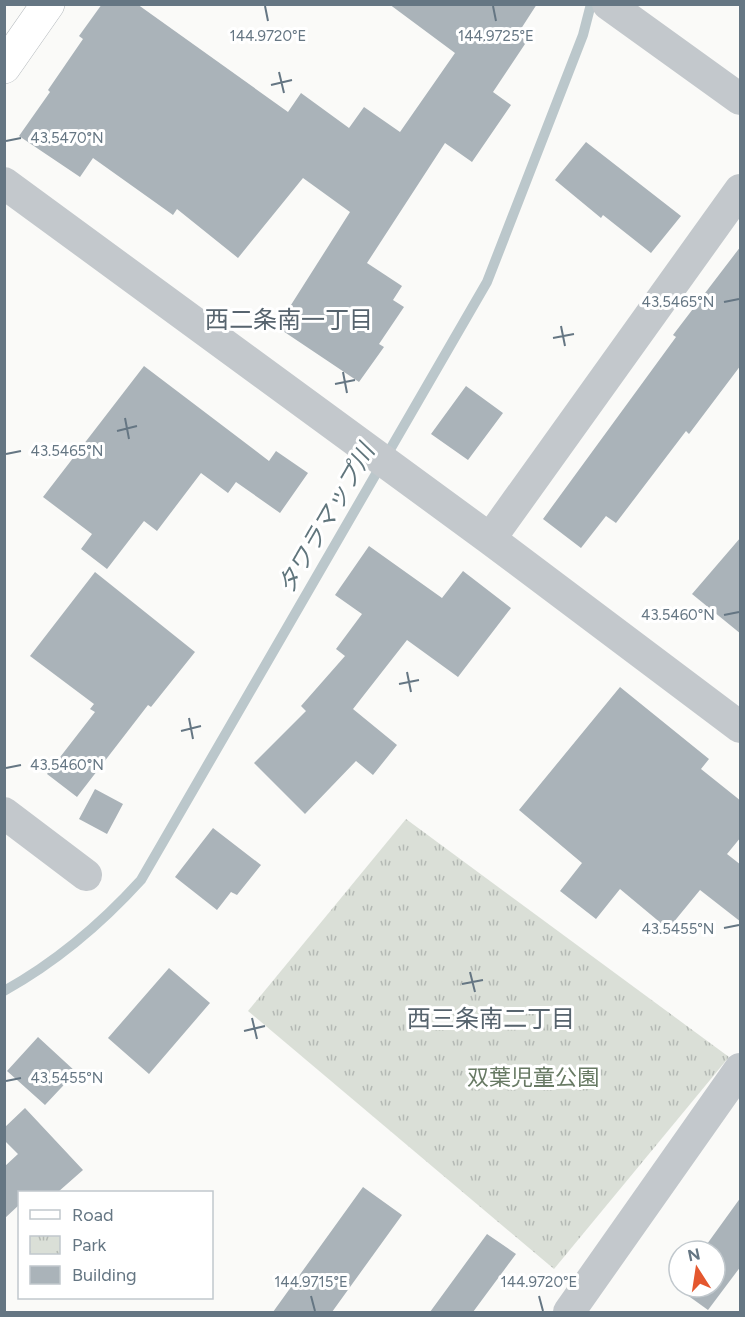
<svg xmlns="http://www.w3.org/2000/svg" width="745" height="1317" font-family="Figtree,'Noto Sans JP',sans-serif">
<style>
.park{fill:url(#park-tufts)}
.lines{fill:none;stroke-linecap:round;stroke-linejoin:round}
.stream{stroke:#bbc7cb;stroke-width:10}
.building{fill:#aab3b9}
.primary-casing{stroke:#b5babe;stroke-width:34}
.minor{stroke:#c3c8cc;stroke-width:32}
.primary{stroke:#fff;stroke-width:33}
.ticks{fill:none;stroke:#657683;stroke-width:2}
.labels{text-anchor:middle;stroke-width:6;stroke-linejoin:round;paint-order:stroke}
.park-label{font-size:22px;fill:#687a64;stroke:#fff}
.neighbourhood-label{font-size:24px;fill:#57646e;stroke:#fff}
.water-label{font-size:24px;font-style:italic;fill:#60757c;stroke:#fff}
.ticks-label{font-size:15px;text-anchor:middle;fill:#657683;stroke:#fff;stroke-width:6;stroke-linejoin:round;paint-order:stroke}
</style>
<defs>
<pattern id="park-tufts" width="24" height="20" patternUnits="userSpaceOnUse" patternTransform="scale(1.5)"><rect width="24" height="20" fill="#dadfd7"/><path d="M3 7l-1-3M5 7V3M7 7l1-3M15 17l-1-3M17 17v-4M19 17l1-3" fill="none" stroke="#b4b9b4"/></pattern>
</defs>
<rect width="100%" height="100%" fill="#fafaf8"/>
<path class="park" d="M 406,819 L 729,1057 L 554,1269 L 248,1011 Z"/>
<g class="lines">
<path class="stream" d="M 4,991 C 56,962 101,924 141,880 L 487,282 L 583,35 L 591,4"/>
</g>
<path class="building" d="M 102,4 L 137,4 L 288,112 L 301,93 L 349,128 L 364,107 L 400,132 L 455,53 L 389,4 L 537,4 L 517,35 L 527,41 L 493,92 L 511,105 L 472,162 L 445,143 L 367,263 L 402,286 L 393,300 L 404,307 L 379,344 L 384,347 L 359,382 L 277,327 L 350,212 L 303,178 L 238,258 L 177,209 L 173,215 L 93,158 L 80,177 L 19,136 L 50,92 L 48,90 L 83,39 L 79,36 Z
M 586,142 L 681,216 L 651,253 L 603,215 L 601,218 L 555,180 Z
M 741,246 L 741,365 L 689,434 L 686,431 L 616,523 L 606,516 L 581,548 L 543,519 L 676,337 L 673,335 Z
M 144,366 L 269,461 L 276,451 L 308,473 L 280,513 L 236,482 L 228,493 L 201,473 L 157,531 L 144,521 L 107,569 L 81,549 L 92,534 L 43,497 Z
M 466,386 L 503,413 L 468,460 L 431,434 Z
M 741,537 L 741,634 L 692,594 Z
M 369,546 L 442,598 L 463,571 L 511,608 L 458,677 L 407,640 L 353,709 L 397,745 L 373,775 L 356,761 L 305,814 L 254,763 L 306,711 L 301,706 L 345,656 L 336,649 L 362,614 L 335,595 Z
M 95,572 L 195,652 L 151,707 L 148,705 L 77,797 L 47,774 L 95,712 L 90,709 L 94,704 L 30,656 Z
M 620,687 L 709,759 L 701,769 L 741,801 L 741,837 L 727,854 L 741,865 L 741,922 L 700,890 L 668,929 L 620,889 L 596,919 L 560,891 L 582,863 L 519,810 Z
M 95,789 L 123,804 L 107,834 L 79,819 Z
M 213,828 L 261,865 L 237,895 L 231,892 L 217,910 L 175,877 Z
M 169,968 L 210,1003 L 149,1074 L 108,1038 Z
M 38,1037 L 76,1072 L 45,1105 L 7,1071 Z
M 25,1108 L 83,1170 L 58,1192 L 20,1192 L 20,1204 L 4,1219 L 4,1167 L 18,1154 L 4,1140 L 4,1128 Z
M 363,1187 L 402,1215 L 332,1312 L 273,1312 Z
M 741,1197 L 741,1266 L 708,1310 L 676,1287 L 679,1283 L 679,1287 L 715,1287 L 715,1251 L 702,1251 Z
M 487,1234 L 516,1254 L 473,1312 L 430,1312 Z"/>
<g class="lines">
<defs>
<path id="primary" d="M 4,67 L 48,4"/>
</defs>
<use href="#primary" class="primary-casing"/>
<path class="minor" d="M 608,4 L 740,99
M 4,183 L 490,539 L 740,727
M 490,539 L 740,190
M 4,813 L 86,875
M 569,1312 L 740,1069"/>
<use href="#primary" class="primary"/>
</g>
<path class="ticks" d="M 265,6 L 268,21M 493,6 L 496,21M 279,72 L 284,93M 271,85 L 292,80M 6,141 L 21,138M 724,302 L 739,299M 561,326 L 565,346M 553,338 L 574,334M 343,372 L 347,393M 335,384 L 355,380M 125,418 L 129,439M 117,431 L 137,426M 6,454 L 21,451M 724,615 L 739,612M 407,672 L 411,692M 399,684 L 419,680M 189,718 L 193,739M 181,731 L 201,726M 6,768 L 21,765M 724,928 L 739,925M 470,972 L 475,992M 462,984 L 483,980M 252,1018 L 257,1039M 244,1031 L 265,1026M 6,1081 L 21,1078M 311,1296 L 315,1311M 539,1296 L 543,1311"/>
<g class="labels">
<g class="park-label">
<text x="533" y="1085">双葉児童公園</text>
</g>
<g class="neighbourhood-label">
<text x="289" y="328">西二条南一丁目</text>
<text x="491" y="1027">西三条南二丁目</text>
</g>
<g class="water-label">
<text transform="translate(326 519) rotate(-60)" y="8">タワラマップ川</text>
</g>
</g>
<g class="ticks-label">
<text x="268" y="41">144.9720°E</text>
<text x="496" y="41">144.9725°E</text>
<text x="67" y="143">43.5470°N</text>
<text x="678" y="307">43.5465°N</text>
<text x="67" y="456">43.5465°N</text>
<text x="678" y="620">43.5460°N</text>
<text x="67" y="770">43.5460°N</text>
<text x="678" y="934">43.5455°N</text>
<text x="67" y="1083">43.5455°N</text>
<text x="311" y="1287">144.9715°E</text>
<text x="539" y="1287">144.9720°E</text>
</g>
<rect width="745" height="1317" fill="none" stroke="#657683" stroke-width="12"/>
<rect x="18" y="1191" width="195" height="108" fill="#ffffff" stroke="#c1c8cd" stroke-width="1.5"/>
<rect x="30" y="1210" width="30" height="9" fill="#ffffff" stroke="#c1c8cd" stroke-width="1.5"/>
<text x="72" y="1221" font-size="18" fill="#657683">Road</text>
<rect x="30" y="1236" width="30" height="18" fill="url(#park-tufts)" stroke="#c1c8cd" stroke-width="1.5"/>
<text x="72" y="1251" font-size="18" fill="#657683">Park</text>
<rect x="30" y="1266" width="30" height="18" fill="#aab3b9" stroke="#c1c8cd" stroke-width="1.5"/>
<text x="72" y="1281" font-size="18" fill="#657683">Building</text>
<g transform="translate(697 1269) rotate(348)"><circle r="28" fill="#ffffff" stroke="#c1c8cd" stroke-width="1.5"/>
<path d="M0-4.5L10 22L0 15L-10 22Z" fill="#e4572e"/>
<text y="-9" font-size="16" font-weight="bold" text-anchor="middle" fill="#657683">N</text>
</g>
</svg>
